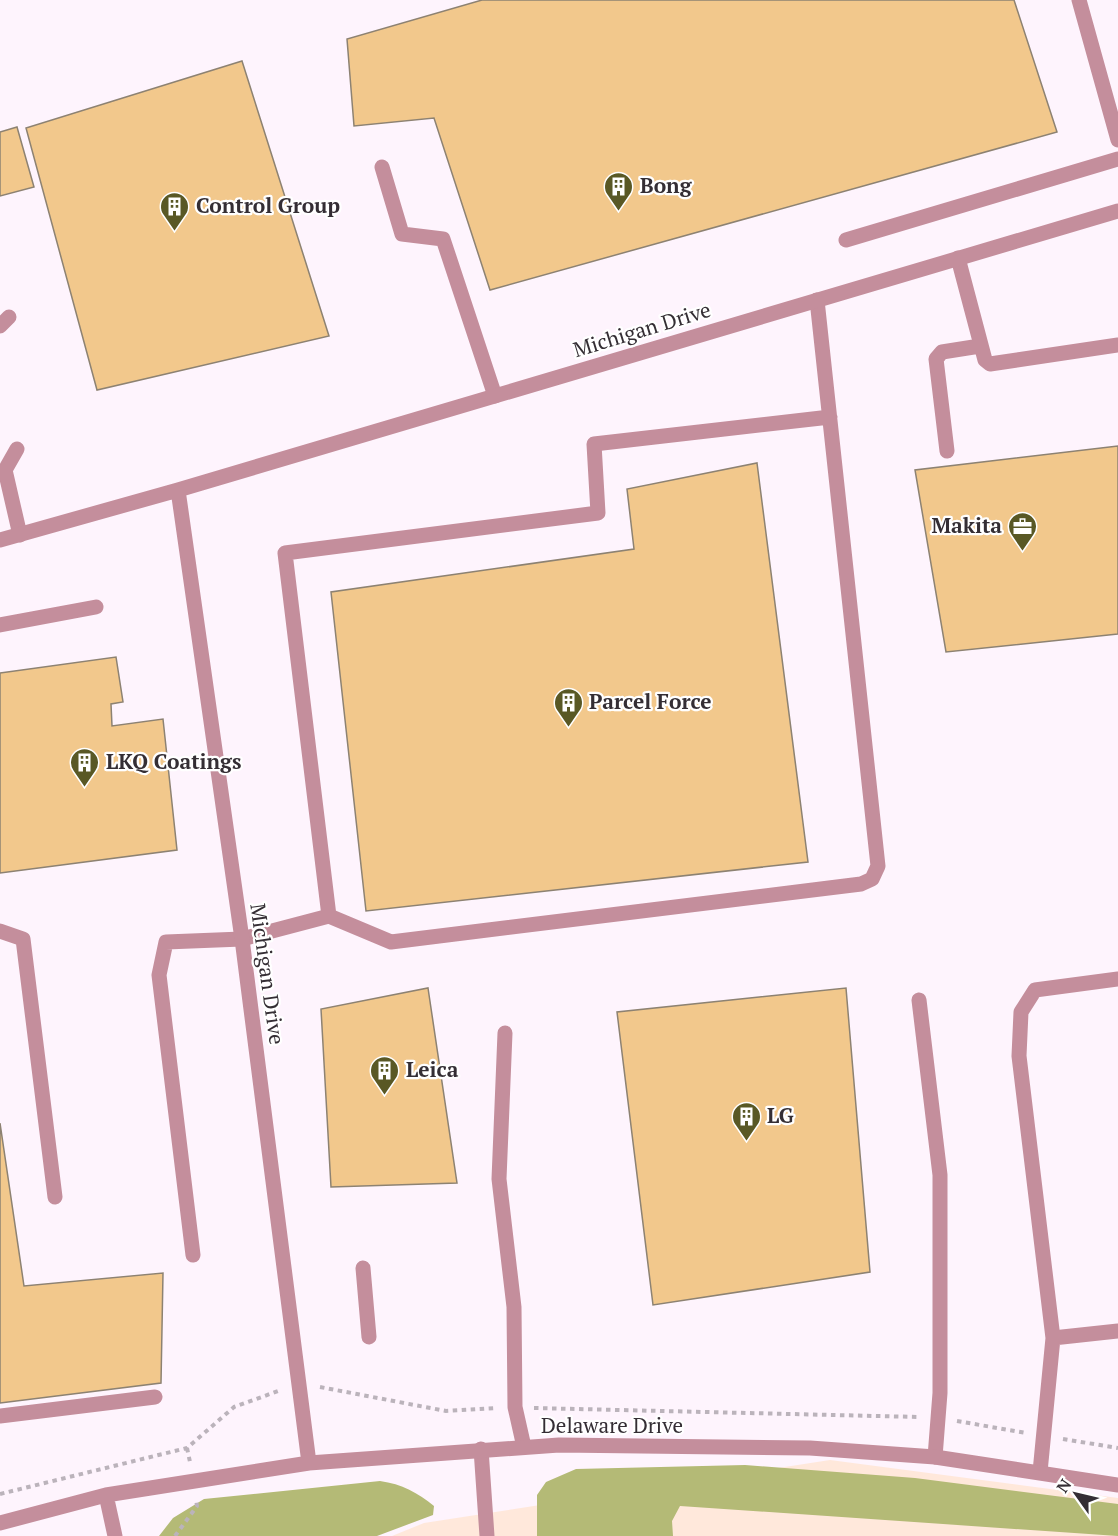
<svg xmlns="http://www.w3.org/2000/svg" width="1118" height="1536" font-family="'PT Serif',serif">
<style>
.commercial{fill:#ffe8db}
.forest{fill:#b4ba76}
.building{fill:#f2c88c;stroke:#8d8272;stroke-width:1.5}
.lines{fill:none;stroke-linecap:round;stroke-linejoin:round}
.path{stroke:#bbb3bb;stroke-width:4;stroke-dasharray:4.5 4.5;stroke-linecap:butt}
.service{stroke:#c48e9c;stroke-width:15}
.minor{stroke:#c48e9c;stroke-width:15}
.labels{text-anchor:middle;stroke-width:4.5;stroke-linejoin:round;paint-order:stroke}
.poi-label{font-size:21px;font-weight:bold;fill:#342e34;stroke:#fff;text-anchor:start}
.street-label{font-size:21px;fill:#342e34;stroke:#fff}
</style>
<rect width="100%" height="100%" fill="#fef4fd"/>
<path class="commercial" d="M 830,1460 L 1118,1498 L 1118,1536 L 392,1536 L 424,1523 Z"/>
<path class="forest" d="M 745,1465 L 915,1478 L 1118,1504 L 1118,1536 L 680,1506 L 672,1521 L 673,1536 L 537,1536 L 537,1495 L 546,1482 L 576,1469 Z
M 380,1481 C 402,1484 418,1493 434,1506 L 433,1515 L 377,1536 L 159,1536 L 173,1518 L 204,1499 Z"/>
<path class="building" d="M 482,0 L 1014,0 L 1057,132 L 490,290 L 434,118 L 354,126 L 347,39 Z
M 242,61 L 329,336 L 97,390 L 26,128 Z
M 17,127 L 34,187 L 0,196 L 0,132 Z
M 1118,446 L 1118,634 L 946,652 L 915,470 Z
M 757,463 L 808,862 L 366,911 L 331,592 L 634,549 L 627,489 Z
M 116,657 L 123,702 L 111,704 L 112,726 L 163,719 L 177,850 L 0,873 L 0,673 Z
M 428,988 L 457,1183 L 331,1187 L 321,1009 Z
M 846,988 L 870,1272 L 653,1305 L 617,1012 Z
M 0,1123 L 24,1286 L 163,1273 L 161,1383 L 0,1403 Z"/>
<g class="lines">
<path class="path" d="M 320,1387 L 446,1411 L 496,1408
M 534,1408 L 919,1417
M 957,1421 L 1026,1433
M 1063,1439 L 1118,1448
M 187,1448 L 190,1462
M 0,1494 L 187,1448 L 234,1407 L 281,1390
M 175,1536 L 197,1506 L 196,1499"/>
<path class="service" d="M 1079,0 L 1118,140
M 382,167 L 402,234 L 443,239 L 495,396
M 846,240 L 1118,159
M 958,258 L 985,360 L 990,364 L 1118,345
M 0,326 L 9,317
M 17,449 L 5,470 L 20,535
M 947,451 L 936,359 L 942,352 L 980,346
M 0,625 L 96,607
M 329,916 L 391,942 L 861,884 L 872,879 L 878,866 L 817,300
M 0,931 L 23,939 L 55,1197
M 919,1000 L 940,1175 L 940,1393 L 935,1457
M 505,1033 L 499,1179 L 514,1307 L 515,1407 L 524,1447
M 193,1255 L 159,975 L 166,942 L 242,939 L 329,916 L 285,553 L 598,513 L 594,444 L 830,417
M 363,1268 L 369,1337
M 1053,1338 L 1118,1331
M 0,1416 L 155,1397
M 481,1449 L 487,1536
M 1040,1472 L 1053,1338 L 1019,1056 L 1021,1012 L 1035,990 L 1118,979"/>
<path class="minor" d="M 178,490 L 242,939 L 309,1463
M 0,540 L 178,490 L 1118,211
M 106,1495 L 115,1536
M 0,1523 L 106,1495 L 309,1463 L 559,1445 L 810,1448 L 935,1457 L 1118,1485"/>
</g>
<defs>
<symbol id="building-pin" viewBox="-11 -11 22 30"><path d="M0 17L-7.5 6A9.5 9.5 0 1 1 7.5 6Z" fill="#595825" stroke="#fff"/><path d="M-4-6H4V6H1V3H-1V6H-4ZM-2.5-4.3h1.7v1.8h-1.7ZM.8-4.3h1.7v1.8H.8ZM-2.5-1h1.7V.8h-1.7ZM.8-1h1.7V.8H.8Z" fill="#fff"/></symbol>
<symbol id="office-pin" viewBox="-11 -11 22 30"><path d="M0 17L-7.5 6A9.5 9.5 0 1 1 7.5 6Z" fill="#595825" stroke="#fff"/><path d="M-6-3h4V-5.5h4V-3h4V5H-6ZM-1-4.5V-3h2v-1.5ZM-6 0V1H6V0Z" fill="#fff"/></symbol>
</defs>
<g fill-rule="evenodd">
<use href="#building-pin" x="602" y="170" width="33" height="45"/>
<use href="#building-pin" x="158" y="190" width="33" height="45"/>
<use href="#office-pin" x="1006" y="510" width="33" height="45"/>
<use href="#building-pin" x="552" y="686" width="33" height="45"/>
<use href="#building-pin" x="68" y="746" width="33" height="45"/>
<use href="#building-pin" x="368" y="1054" width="33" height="45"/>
<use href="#building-pin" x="730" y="1100" width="33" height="45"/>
</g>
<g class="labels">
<g class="poi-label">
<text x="640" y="193">Bong</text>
<text x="196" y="213">Control Group</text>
<text x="1002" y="533" text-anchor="end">Makita</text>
<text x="589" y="709">Parcel Force</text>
<text x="106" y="769">LKQ Coatings</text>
<text x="406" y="1077">Leica</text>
<text x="767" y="1123">LG</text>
</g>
<g class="street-label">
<text transform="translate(642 330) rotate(-17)" y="7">Michigan Drive</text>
<text transform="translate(267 974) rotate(82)" y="7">Michigan Drive</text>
<text x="612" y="1433">Delaware Drive</text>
</g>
</g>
<g transform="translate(1076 1494) rotate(304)" stroke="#ffffff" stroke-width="4.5" paint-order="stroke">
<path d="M0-4.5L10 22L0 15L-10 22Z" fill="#342e34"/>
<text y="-9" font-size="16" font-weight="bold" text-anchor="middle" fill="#342e34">N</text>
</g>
</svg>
